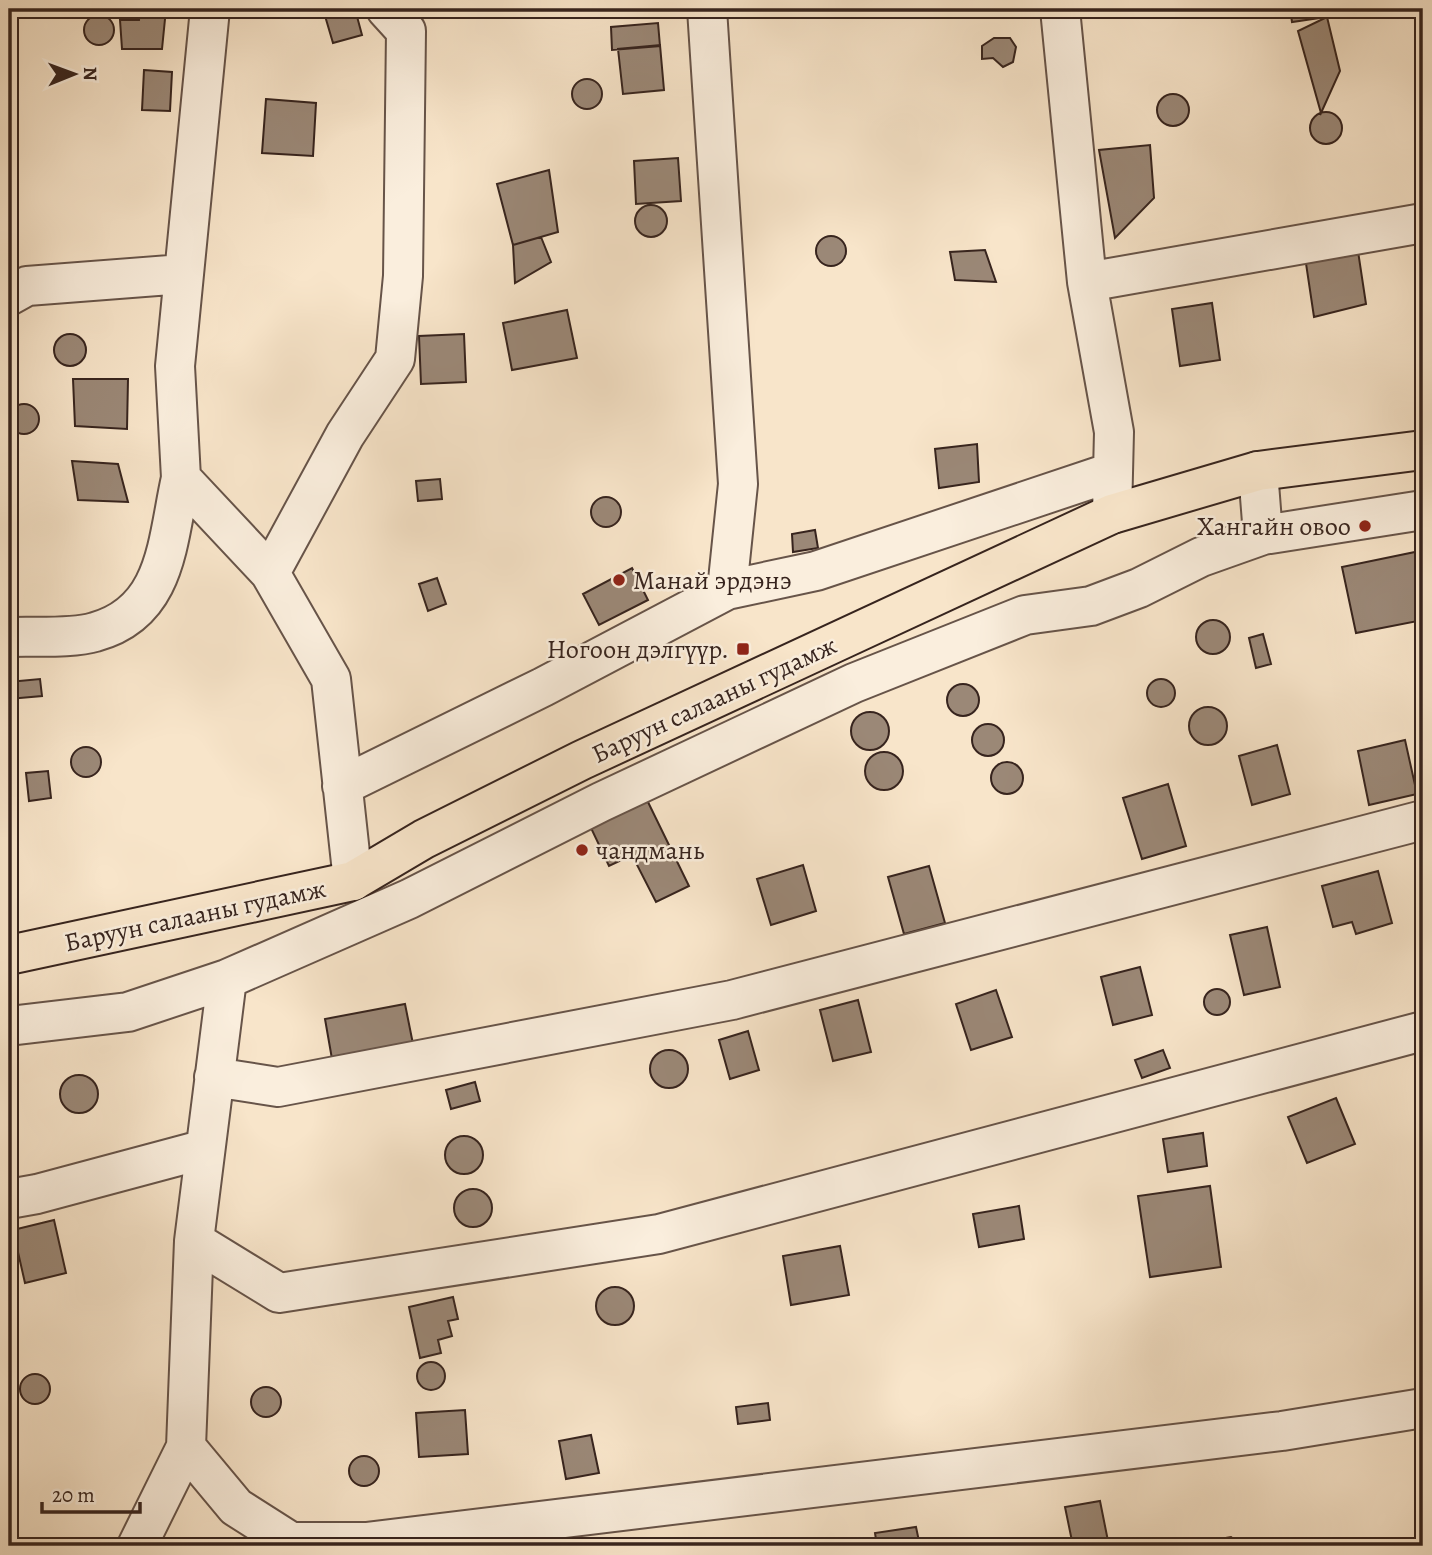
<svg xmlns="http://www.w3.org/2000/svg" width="1432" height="1555" font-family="Alegreya,serif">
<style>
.building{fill:#9b8877;stroke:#37241e;stroke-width:2}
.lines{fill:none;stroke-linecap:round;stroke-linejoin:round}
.minor-casing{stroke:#675449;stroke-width:42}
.major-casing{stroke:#37241e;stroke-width:42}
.minor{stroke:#faeedd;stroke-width:38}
.major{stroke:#f8e5ca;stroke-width:38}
.poi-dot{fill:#8f2418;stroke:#faeedd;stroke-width:2.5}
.labels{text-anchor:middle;stroke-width:5;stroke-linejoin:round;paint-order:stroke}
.poi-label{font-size:26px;fill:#37241e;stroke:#faeedd;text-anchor:end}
.street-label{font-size:26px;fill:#37241e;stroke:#faeedd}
</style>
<rect width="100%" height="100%" fill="#f8e5ca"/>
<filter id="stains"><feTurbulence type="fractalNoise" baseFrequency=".00286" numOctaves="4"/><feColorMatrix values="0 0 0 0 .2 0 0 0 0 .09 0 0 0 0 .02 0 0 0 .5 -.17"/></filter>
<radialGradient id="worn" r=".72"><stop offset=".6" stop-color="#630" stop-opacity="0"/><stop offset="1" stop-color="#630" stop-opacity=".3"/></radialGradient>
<path class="building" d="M 140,9 L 166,9 L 162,49 L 122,49 L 120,20 L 139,20 Z
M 323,9 L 355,9 L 362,35 L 333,43 Z
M 1290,9 L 1326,9 L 1327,17 L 1292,22 Z
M84 30a15 15 0 1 1 30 0a15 15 0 1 1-30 0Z
M 1327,17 L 1340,71 L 1321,113 L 1298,31 Z
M 658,23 L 660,46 L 612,50 L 611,27 Z
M 994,38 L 1010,38 L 1016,47 L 1013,62 L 1003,67 L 993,58 L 982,59 L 982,46 Z
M 660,45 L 664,90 L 623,94 L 618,49 Z
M 144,70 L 172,72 L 170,111 L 142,110 Z
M572 94a15 15 0 1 1 30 0a15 15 0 1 1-30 0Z
M1157 110a16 16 0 1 1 32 0a16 16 0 1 1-32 0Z
M 266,99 L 316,103 L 313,156 L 262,153 Z
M1310 128a16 16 0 1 1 32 0a16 16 0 1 1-32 0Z
M 1150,145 L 1154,198 L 1115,238 L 1099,150 Z
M 678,158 L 681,201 L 636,204 L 634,161 Z
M 549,170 L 558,232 L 513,245 L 497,184 Z
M635 221a16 16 0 1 1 32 0a16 16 0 1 1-32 0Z
M816 251a15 15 0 1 1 30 0a15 15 0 1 1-30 0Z
M 541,237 L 551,262 L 515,283 L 513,245 Z
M 1356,238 L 1366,304 L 1314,317 L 1304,250 Z
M 985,250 L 996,282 L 955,280 L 950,252 Z
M 1212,303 L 1220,360 L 1180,366 L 1172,309 Z
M 567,310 L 577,358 L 512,370 L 503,323 Z
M54 350a16 16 0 1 1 32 0a16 16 0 1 1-32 0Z
M 464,334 L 466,382 L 421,384 L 419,336 Z
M 73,379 L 128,379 L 127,429 L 75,426 Z
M9 419a15 15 0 1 1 30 0a15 15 0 1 1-30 0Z
M 977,444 L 979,482 L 939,488 L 935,449 Z
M 72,461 L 118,464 L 128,502 L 78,500 Z
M 440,479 L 442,499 L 418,501 L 416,481 Z
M591 512a15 15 0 1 1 30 0a15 15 0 1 1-30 0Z
M 815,530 L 818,548 L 793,552 L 792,534 Z
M 1415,552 L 1423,594 L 1423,620 L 1356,633 L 1342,567 Z
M 632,568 L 648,600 L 599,625 L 583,594 Z
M 437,578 L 446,604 L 428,611 L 419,584 Z
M1196 637a17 17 0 1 1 34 0a17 17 0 1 1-34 0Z
M 1263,634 L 1271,664 L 1256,668 L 1249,638 Z
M1147 693a14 14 0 1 1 28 0a14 14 0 1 1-28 0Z
M 40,679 L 42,696 L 9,699 L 9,682 Z
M947 700a16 16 0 1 1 32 0a16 16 0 1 1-32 0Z
M1189 726a19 19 0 1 1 38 0a19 19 0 1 1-38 0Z
M851 731a19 19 0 1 1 38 0a19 19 0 1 1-38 0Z
M972 740a16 16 0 1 1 32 0a16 16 0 1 1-32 0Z
M 1405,740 L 1417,794 L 1369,805 L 1358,751 Z
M 1277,745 L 1290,794 L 1252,805 L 1239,756 Z
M71 762a15 15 0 1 1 30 0a15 15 0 1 1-30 0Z
M865 771a19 19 0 1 1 38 0a19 19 0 1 1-38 0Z
M991 778a16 16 0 1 1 32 0a16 16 0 1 1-32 0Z
M 48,771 L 51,798 L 29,801 L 26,773 Z
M 1168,784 L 1186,846 L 1142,859 L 1123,798 Z
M 647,800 L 689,886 L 656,902 L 632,855 L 609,866 L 591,828 Z
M 803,865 L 816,911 L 771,925 L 757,879 Z
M 929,866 L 945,923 L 904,934 L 888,877 Z
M 1378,871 L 1392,923 L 1356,934 L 1352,922 L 1333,927 L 1322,886 Z
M 1267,927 L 1280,987 L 1244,995 L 1230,935 Z
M 1140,967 L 1152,1015 L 1113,1025 L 1101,977 Z
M1204 1002a13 13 0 1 1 26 0a13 13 0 1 1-26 0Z
M 996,990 L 1012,1037 L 971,1050 L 956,1004 Z
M 858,1000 L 871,1052 L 833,1061 L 820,1010 Z
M 405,1004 L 413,1044 L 332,1059 L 325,1019 Z
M 748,1031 L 759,1070 L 730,1079 L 719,1040 Z
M 1163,1050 L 1170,1068 L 1142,1078 L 1135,1060 Z
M650 1069a19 19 0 1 1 38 0a19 19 0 1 1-38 0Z
M60 1094a19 19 0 1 1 38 0a19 19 0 1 1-38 0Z
M 475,1082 L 480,1101 L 451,1109 L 446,1090 Z
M 1336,1098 L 1355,1144 L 1307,1163 L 1288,1117 Z
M 1203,1133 L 1207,1166 L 1168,1172 L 1163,1139 Z
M445 1155a19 19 0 1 1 38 0a19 19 0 1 1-38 0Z
M 1210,1186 L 1221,1267 L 1150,1277 L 1138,1196 Z
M454 1208a19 19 0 1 1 38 0a19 19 0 1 1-38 0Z
M 1019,1206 L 1024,1239 L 979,1247 L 973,1214 Z
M 54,1220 L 66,1273 L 25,1283 L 13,1230 Z
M 840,1246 L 849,1295 L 791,1305 L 783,1256 Z
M596 1306a19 19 0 1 1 38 0a19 19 0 1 1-38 0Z
M 453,1297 L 458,1319 L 448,1321 L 452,1336 L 438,1340 L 441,1353 L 420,1358 L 409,1307 Z
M417 1376a14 14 0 1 1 28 0a14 14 0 1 1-28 0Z
M20 1389a15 15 0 1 1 30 0a15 15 0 1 1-30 0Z
M251 1402a15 15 0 1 1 30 0a15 15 0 1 1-30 0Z
M 768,1403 L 770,1420 L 738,1424 L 736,1407 Z
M 465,1410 L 468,1454 L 419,1457 L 416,1413 Z
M 591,1435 L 599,1473 L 566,1479 L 559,1441 Z
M349 1471a15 15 0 1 1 30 0a15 15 0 1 1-30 0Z
M 1100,1501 L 1109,1546 L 1073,1546 L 1065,1507 Z
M 916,1527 L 920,1546 L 877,1546 L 875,1533 Z
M 1231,1537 L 1243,1546 L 1214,1546 L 1220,1539 Z"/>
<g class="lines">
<defs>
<path id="minor" d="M 210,9 L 175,366 L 181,478 L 270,573 L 331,679 L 353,881
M 1060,9 L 1087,282 L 1114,432 L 1112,514
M 1087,282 L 1423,223
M 9,296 L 27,286 L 183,274
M 1258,471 L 1263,535
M 270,573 L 345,435 L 395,359 L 403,276 L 406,31 L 386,9
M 727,590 L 816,571 L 1112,472
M 9,637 C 34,636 72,639 95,632 C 168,612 167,540 181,478
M 342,786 L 543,687 L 727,590 L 738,484 L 707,9
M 9,1026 L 128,1012 L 227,979 L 409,899 L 601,802 L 854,683 L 1025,615 L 1091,606 L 1139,588 L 1201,557 L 1263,535 L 1423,510
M 214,1077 L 278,1087 L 732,1000 L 1423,820
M 9,1199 L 37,1194 L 205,1149
M 194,1241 L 279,1293 L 659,1234 L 1423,1031
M 186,1447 L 236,1507 L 291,1542 L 366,1542 L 1282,1431 L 1423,1408
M 137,1546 L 186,1447 L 194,1241 L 227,979"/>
<path id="major" d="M 9,955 L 353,881 L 424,839 L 582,760 L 1112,514 L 1258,471 L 1423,450"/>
</defs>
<use href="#minor" class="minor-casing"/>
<use href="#major" class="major-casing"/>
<use href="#minor" class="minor"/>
<use href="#major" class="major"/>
</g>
<g class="poi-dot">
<circle cx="1365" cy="526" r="7"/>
<circle cx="619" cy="580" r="7"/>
<rect x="736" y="642" width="14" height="14" rx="3.5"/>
<circle cx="582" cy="850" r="7"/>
</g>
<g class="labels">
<g class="poi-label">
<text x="1351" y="535">Хангайн овоо</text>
<text x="633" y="589" text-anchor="start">Манай эрдэнэ</text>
<text x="729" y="658">Ногоон дэлгүүр.</text>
<text x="596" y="859" text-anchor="start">чандмань</text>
</g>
<g class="street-label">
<text transform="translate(714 699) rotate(-25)" y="9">Баруун салааны гудамж</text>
<text transform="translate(195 915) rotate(-12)" y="9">Баруун салааны гудамж</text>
</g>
</g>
<rect width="1432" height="1555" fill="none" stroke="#f8e5ca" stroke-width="35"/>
<rect x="10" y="10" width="1411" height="1534" fill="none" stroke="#37241e" stroke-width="3.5"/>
<rect x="18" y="18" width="1397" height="1520" fill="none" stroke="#37241e" stroke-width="2"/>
<g transform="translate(74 74) rotate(89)" stroke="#faeedd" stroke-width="5" paint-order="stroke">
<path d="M0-5L12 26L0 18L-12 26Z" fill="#37241e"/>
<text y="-10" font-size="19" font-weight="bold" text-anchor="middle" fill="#37241e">N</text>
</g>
<path d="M42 1502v10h98v-10" fill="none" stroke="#37241e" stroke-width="3.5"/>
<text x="52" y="1502" font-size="21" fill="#37241e" stroke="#faeedd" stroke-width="5" paint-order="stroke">20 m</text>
<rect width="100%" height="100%" filter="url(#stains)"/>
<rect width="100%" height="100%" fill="url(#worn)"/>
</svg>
